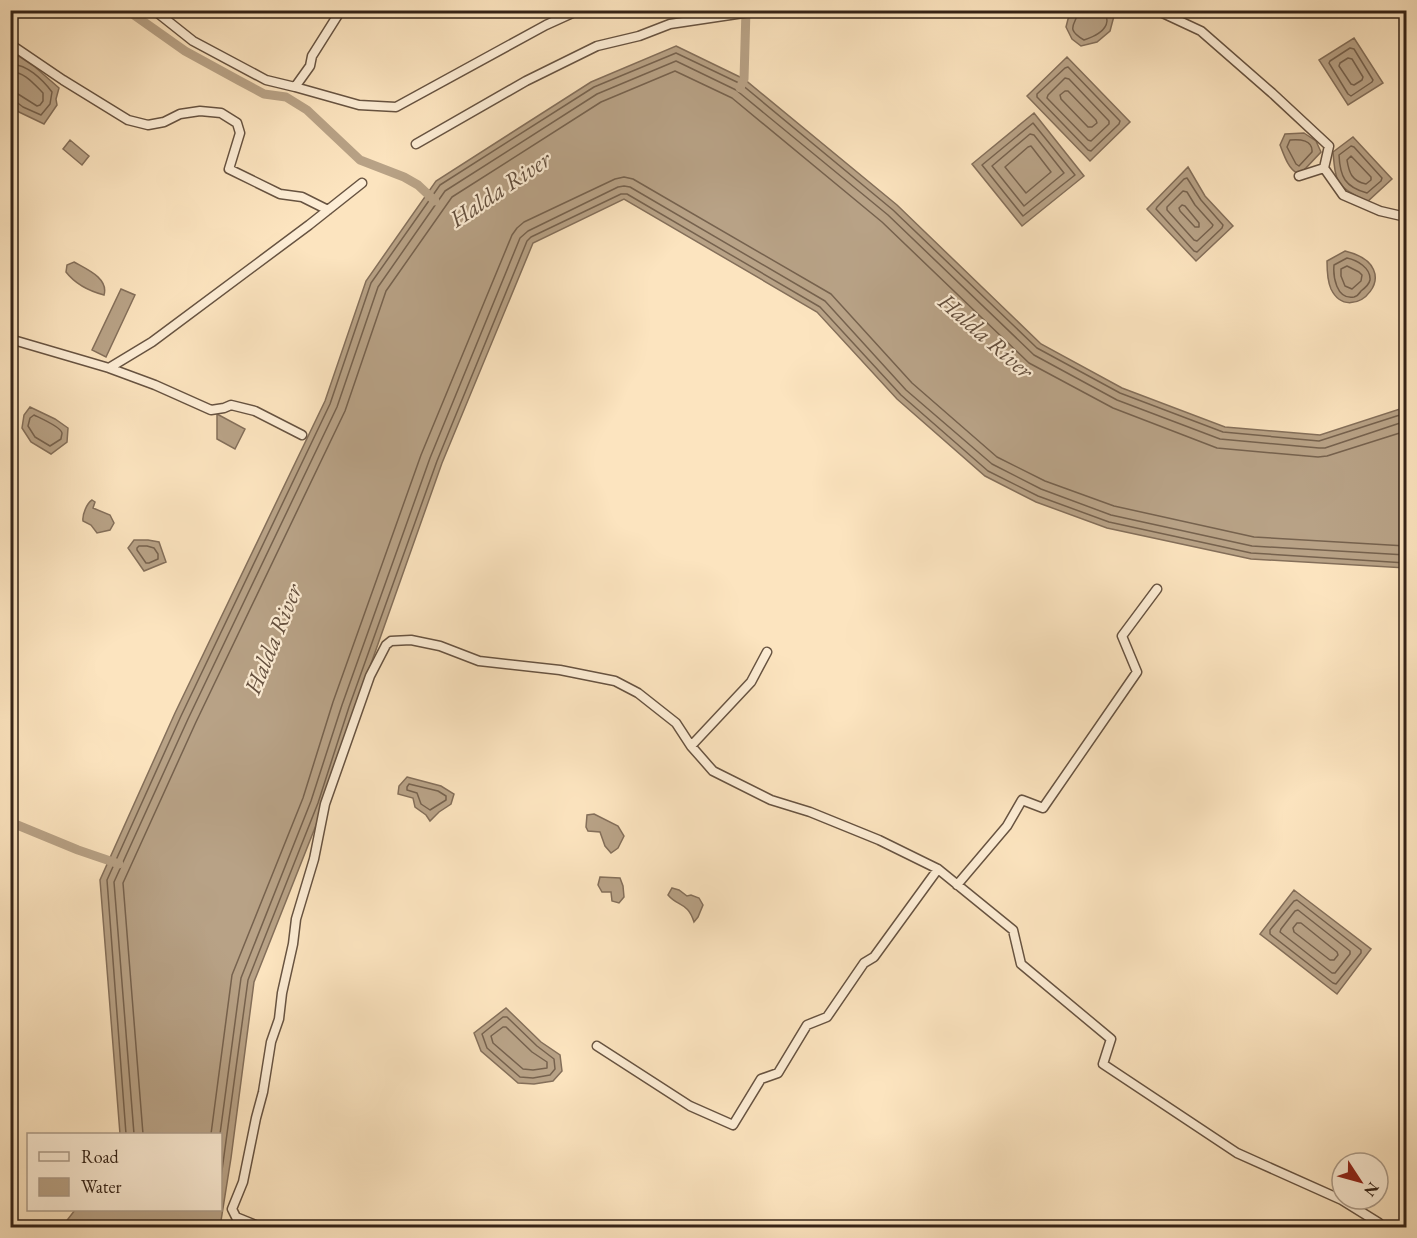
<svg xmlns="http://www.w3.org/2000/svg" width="1417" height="1238" font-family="'EB Garamond',serif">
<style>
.water{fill:#b8a286;stroke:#846f5a;stroke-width:1.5}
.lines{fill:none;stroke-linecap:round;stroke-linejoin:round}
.shore{stroke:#76624e;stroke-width:1.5}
.canal{stroke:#b8a286;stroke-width:9}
.minor-casing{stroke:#675341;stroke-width:11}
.minor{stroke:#fdedd5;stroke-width:8}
.labels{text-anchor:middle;stroke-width:4.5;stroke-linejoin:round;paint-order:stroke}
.water-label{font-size:24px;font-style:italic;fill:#634f3e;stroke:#fdedd5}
</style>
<rect width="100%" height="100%" fill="#fce4bf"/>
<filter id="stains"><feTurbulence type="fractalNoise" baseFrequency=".00333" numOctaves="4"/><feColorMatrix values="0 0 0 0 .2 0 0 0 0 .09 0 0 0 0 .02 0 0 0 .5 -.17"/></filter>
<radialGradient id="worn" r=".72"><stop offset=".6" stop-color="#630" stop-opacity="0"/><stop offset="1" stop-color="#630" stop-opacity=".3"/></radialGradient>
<path class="water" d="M 1074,11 L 1109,11 L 1114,16 L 1110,31 L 1097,42 L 1081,46 L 1072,39 L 1066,27 L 1068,19 Z
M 1354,38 L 1383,83 L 1348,105 L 1319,60 Z
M 676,46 L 744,79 L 897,205 L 1041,344 L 1122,388 L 1225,427 L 1320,435 L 1406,407 L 1406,568 L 1251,559 L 1107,528 L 1036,502 L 985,476 L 897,399 L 817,312 L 624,199 L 533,243 L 442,463 L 355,709 L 324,805 L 254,982 L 231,1158 L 220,1227 L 61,1228 L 75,1210 L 220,1210 L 220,1134 L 120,1134 L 100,880 L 175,713 L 325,401 L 366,281 L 436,181 L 591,82 Z
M 17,55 L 35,67 L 59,88 L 56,99 L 57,105 L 44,124 L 19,112 L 11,105 L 11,60 Z
M 1067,57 L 1130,122 L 1090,161 L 1027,96 Z
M 1034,113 L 1084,176 L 1022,226 L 972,164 Z
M 1304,133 L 1316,141 L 1321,152 L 1304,170 L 1297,173 C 1288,168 1284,155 1280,145 L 1285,134 Z
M 1353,137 L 1392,179 L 1367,202 C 1337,185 1336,187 1333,152 Z
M 70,140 L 89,156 L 82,165 L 63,149 Z
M 1188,167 L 1205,196 L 1233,226 L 1196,261 L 1147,209 Z
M 1345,251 C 1411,267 1351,330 1331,289 C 1327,280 1327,270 1327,261 Z
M 74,262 C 86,269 109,278 104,295 C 89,291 76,285 66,272 L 67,265 Z
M 121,289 L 135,295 L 106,357 L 92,350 Z
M 30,407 L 55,419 L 68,428 L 67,442 L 51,454 L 31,442 L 22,428 L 24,415 Z
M 217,414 L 245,429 L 235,449 L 217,439 Z
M 92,500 L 95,502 L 93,508 L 110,515 L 114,523 L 110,530 L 97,533 L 91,525 L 83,521 C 82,515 87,503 92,500 Z
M 134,540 L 148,540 L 159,542 L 166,562 L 144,571 L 128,548 Z
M 407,777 L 441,786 L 454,794 L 451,804 L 439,812 L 430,821 L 426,815 L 415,807 L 413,798 L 398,794 L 399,786 Z
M 594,814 L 618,826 L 624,836 L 618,848 L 611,853 L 605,846 L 600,832 L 588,831 L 586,827 L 587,815 Z
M 600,877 L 620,878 L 623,886 L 624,897 L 619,903 L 612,901 L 611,892 L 602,892 L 598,885 Z
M 672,888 L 679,890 L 687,896 L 691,895 L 699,898 L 703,905 L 698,917 L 694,922 C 688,902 678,907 668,895 Z
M 1294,890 L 1371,949 L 1337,994 L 1260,934 Z
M 506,1008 L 541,1042 L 560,1055 L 562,1071 L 553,1081 L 534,1084 L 518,1083 L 481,1051 L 474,1033 Z"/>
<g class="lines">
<path class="shore" d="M 1079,10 C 1076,25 1064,28 1084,40 C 1093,37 1106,32 1107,21 C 1107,17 1105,14 1105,10
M 1350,48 L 1354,49 L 1373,80 L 1372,82 L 1351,96 L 1348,94 L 1329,63 L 1330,61 Z
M 1348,58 L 1352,59 L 1363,77 L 1362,80 L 1354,85 L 1351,84 L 1339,66 L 1340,63 Z
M 10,65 C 25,62 43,80 52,92 L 50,104 L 41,115 L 23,107 L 15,101 L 10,101
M 1068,67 L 1120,121 L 1119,124 L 1091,151 L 1088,150 L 1037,97 L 1037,94 L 1065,68 Z
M 10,72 C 24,71 34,84 43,93 L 43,101 L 40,105 L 37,106 L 18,94 L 10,93
M 1065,78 L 1069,79 L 1109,121 L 1109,124 L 1091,141 L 1088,140 L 1047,98 L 1048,95 Z
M 1065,91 L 1068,91 L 1096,120 L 1097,123 L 1092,127 L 1088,127 L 1061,99 L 1060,95 Z
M 1033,123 L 1075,175 L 1023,216 L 982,165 Z
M 1030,134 L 1034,135 L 1064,173 L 1024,206 L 992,166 Z
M 1290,140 C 1300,139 1313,140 1312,152 L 1299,166 L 1296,164 L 1287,147 Z
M 1031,146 L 1051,172 L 1026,193 L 1005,167 L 1028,147 Z
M 1351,146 L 1354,147 L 1382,178 L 1381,181 L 1367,193 C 1345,187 1340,177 1339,155 Z
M 1351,156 L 1371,177 L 1371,180 L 1366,184 C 1352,181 1349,173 1347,160 Z
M 1187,178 L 1201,200 L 1223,225 L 1222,228 L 1197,252 L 1194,251 L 1156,209 L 1157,207 L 1184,179 Z
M 1183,191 L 1187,192 L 1195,205 L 1213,225 L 1212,227 L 1197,241 L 1194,240 L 1167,210 L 1167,207 Z
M 1182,205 L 1185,206 L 1199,223 L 1199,227 L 1195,227 L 1180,211 L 1179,208 Z
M 1347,258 C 1357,260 1371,268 1370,280 C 1369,285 1365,288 1361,291 C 1359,294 1358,296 1354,297 C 1336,300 1333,276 1334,265 Z
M 1347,266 L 1359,272 L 1362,275 L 1361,281 L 1352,289 L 1345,286 L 1341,276 L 1341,269 Z
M 34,415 C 40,418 61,427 62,433 C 62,435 61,437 61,439 L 50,446 L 35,437 L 28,426 L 30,418 Z
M 139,546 L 147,546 L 154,548 L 158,554 L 158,559 L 149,563 L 146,563 L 137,550 L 137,548 Z
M 409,784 L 438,791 L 446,796 L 446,800 L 430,810 L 421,804 L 417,793 L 407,790 L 407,787 Z
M 1297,900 L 1361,950 L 1361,953 L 1336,984 L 1333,983 L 1270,934 L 1270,930 L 1294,901 Z
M 1298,910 L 1350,951 L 1350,954 L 1335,973 L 1332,973 L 1280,932 L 1281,929 L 1295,911 Z
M 1297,923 L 1301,923 L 1337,952 L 1338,955 L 1334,960 L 1330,960 L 1294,932 L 1293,928 Z
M 503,1017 L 507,1017 L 537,1046 L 554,1059 L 555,1069 L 550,1075 L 533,1078 L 520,1077 L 487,1048 L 482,1034 Z
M 503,1027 L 506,1027 L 532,1052 L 547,1062 L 547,1068 L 533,1070 L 523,1069 L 493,1043 L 491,1036 Z
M 126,1134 L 107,880 L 181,716 L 330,404 L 371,283 L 440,185 L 594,87 L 676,53 L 741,84 L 893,210 L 1037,348 L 1120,393 L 1223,432 L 1319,441 L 1406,413
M 134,1134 L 114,882 L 188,719 L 337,407 L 378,287 L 445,191 L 597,94 L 676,61 L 736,90 L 888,215 L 1034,355 L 1117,400 L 1220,439 L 1319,448 L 1325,448 L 1406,421
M 143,1134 L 123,883 L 196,722 L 345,411 L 386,291 L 452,197 L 601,102 L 675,71 L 732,98 L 882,222 L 1029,363 L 1113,408 L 1217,448 L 1318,457 L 1327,456 L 1406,431
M 211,1134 L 232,975 L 303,798 L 333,702 L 421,455 L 512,235 L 517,228 L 524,222 L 615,179 L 624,177 L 633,179 L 831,294 L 912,383 L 997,457 L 1045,481 L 1114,506 L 1254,537 L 1406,546
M 220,1134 L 241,978 L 311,801 L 342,705 L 430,458 L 520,238 L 528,231 L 618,187 L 624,186 L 630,187 L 825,301 L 906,390 L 992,464 L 1041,489 L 1111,515 L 1252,546 L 1406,555
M 220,1185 L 248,980 L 318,803 L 349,707 L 437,461 L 527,241 L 531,237 L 621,194 L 627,194 L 820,307 L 901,395 L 988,471 L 1038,496 L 1109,522 L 1251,553 L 1406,563"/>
<path class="canal" d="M 127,10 L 185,51 L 238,80 L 264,94 L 286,97 L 307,110 L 360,160 L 404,177 L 418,185 L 435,201
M 740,88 L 744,79 L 746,10
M 10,822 L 78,850 L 119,864"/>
<defs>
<path id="minor" d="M 154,10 L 193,41 L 266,80 L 295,87 L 310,66 L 312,56 L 341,10
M 1156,10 L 1201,31 L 1272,93 L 1329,146 L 1324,168 L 1343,195 L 1380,211 L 1406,217
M 10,21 L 18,10
M 10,44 L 63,80 L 128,120 L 148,125 L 164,122 L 180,114 L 200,111 L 221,113 L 237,123 L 240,133 L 229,169 L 280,194 L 302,197 L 328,210
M 295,87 L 359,105 L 396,107 L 546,25 L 579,10
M 416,144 L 526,81 L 597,46 L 639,36 L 670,24 L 757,11 L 862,11
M 1299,176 L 1324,168
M 10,339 L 109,368 L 152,342 L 309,225 L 362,183
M 109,368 L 155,385 L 211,410 L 224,408 L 231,405 L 255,411 L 302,435
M 691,746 L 751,682 L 767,652
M 957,885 L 1007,826 L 1022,800 L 1043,808 L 1137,672 L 1122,636 L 1157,589
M 597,1046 L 690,1106 L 733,1125 L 761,1079 L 778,1073 L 807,1025 L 827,1017 L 864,963 L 874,957 L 938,869
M 263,1228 L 236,1217 L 232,1209 L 243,1182 L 256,1118 L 263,1092 L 271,1042 L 279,1019 L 282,993 L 293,944 L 296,919 L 314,859 L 325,804 L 370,676 L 386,645 L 391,641 L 411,640 L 440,646 L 479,661 L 560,670 L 615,681 L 638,693 L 676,723 L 691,746 L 713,771 L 771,800 L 810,812 L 879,840 L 938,869 L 1013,930 L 1021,964 L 1111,1039 L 1103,1064 L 1237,1153 L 1342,1200 L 1379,1223 L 1375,1228"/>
</defs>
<use href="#minor" class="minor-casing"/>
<use href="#minor" class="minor"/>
</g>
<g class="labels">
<g class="water-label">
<text transform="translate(500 189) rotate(-34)" y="8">Halda River</text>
<text transform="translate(986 336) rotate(41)" y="8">Halda River</text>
<text transform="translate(273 639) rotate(-68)" y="8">Halda River</text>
</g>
</g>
<rect width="1417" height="1238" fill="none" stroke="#fce4bf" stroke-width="36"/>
<rect x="12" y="12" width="1393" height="1214" fill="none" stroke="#352317" stroke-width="3"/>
<rect x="18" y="18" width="1381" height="1202" fill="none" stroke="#352317" stroke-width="1.5"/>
<rect x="27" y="1133" width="195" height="78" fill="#fdedd5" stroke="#ad9c89" stroke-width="1.5"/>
<rect x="39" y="1152" width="30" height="9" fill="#fdedd5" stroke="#ad9c89" stroke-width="1.5"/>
<text x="81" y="1163" font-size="18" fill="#352317">Road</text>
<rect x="39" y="1178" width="30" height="18" fill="#b8a286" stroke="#ad9c89" stroke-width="1.5"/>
<text x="81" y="1193" font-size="18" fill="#352317">Water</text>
<g transform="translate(1360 1181) rotate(126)"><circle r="28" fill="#fdedd5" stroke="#ad9c89" stroke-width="1.5"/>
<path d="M0-4.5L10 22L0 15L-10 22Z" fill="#8f2418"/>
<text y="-9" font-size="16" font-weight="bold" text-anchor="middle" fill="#352317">N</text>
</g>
<rect width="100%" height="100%" filter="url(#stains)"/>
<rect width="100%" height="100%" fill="url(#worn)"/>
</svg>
